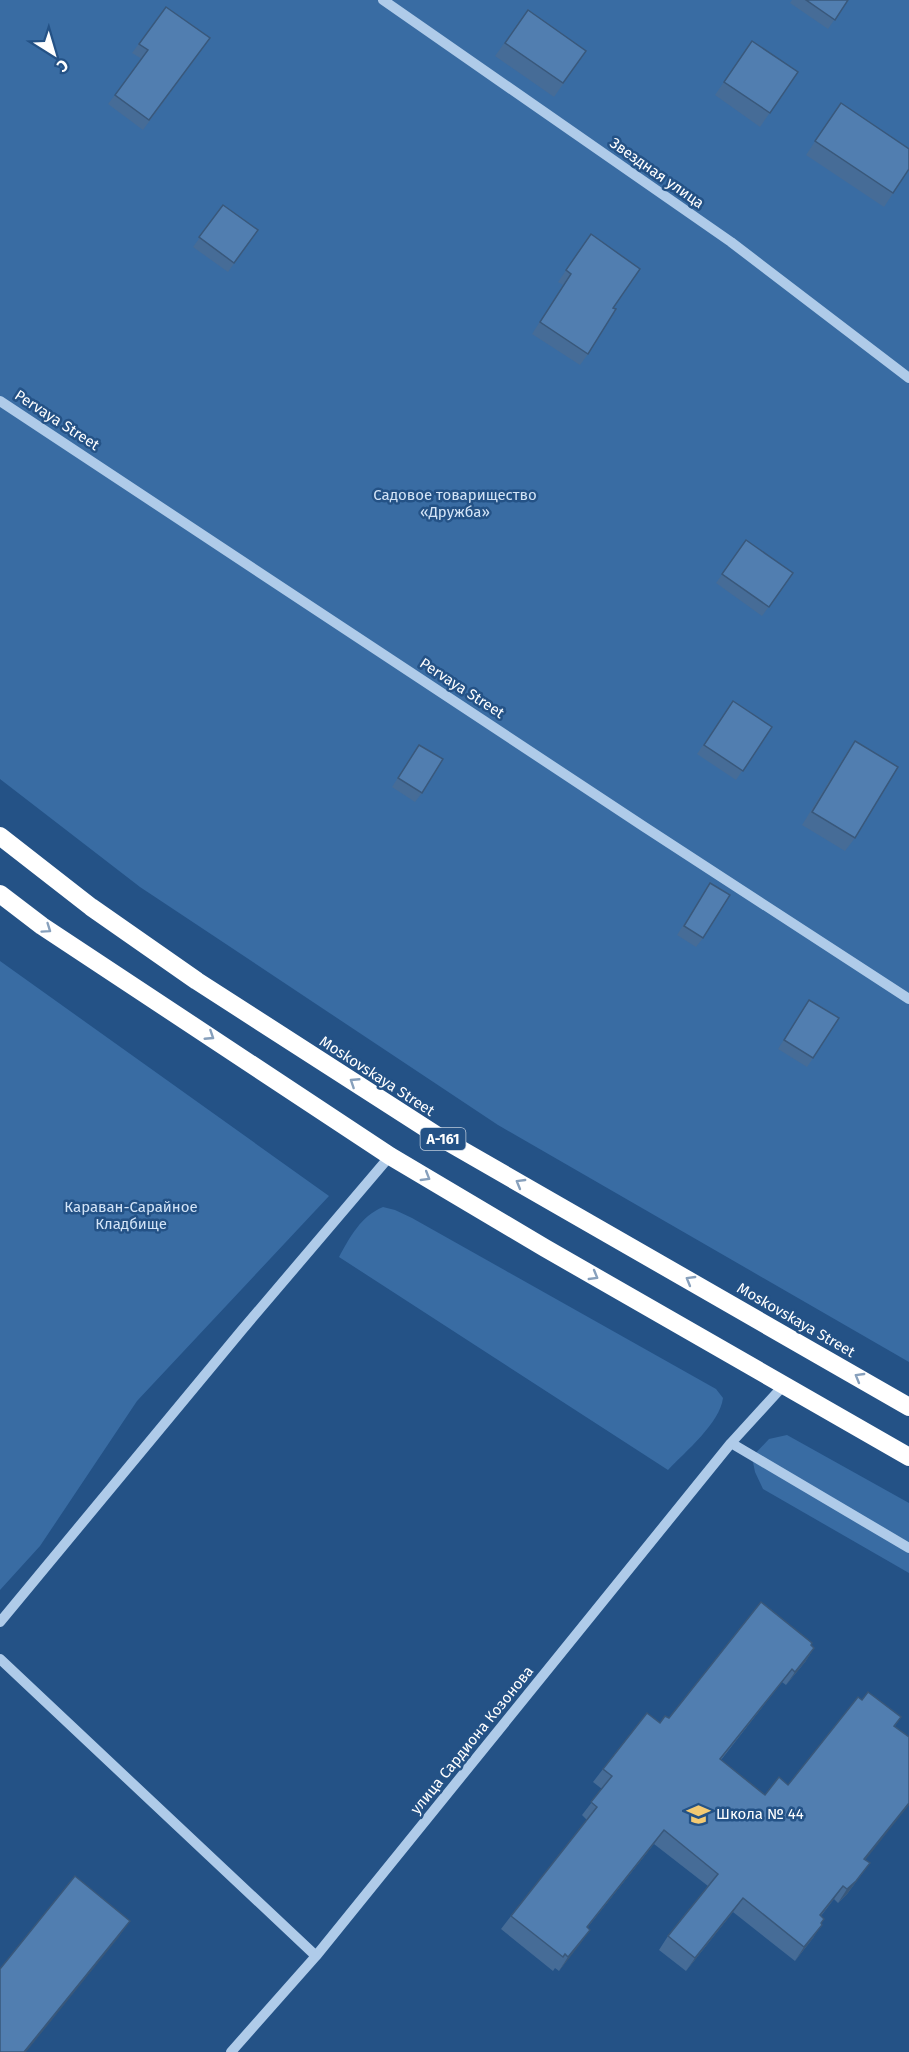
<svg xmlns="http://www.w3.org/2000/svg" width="909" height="2052" font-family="'Fira Sans',sans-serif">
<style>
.green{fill:#396ca3}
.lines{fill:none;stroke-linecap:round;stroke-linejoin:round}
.minor{stroke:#afcbe9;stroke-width:10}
.highway{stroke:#fff;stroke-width:18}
.wall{fill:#466c97}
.shaded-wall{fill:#39587b}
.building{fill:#517eb0;stroke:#39587b;stroke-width:1.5}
.oneway{stroke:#87a0bc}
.labels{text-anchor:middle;stroke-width:5;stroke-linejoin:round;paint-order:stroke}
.shield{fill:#245286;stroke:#bdcbdb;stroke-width:1.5}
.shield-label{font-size:14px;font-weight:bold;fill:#fff}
.street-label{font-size:15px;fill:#fff;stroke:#245286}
.park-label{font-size:15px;fill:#d3e4f7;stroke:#245286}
.poi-label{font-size:15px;fill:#fff;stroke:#245286;text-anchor:start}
</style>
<rect width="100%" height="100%" fill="#245286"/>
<path class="green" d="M 0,0 L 909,0 L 909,1362 L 498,1125 L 140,887 L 0,779 Z
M 0,961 L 329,1196 L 137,1401 L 40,1546 L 0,1590 Z
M 383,1207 L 395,1210 L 412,1218 L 716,1389 L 723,1398 C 720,1423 685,1452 668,1470 L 339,1257 C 350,1237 361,1216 383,1207 Z
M 787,1435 L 909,1503 L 909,1573 L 763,1489 L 755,1472 L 752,1457 L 769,1439 Z"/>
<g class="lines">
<path class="minor" d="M 383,0 L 731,242 L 909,378
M 0,401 L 643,826 L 909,999
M 731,1443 L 909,1548
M 0,1622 L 242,1330 L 390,1156
M 0,1659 L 316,1956
M 231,2052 L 316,1956 L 731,1443 L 784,1385"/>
<path class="highway" d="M 0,836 L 91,907 L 197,981 L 441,1138 L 909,1407
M 0,894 L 42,926 L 390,1156 L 545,1248 L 909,1457"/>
</g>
<path class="wall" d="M 792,0 L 848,0 L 828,29 L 790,3 Z
M 166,7 L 210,38 L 143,130 L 108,104 L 142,59 L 132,53 Z
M 528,10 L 586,51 L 554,97 L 495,56 Z
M 752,41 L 798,72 L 760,127 L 715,95 Z
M 831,117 L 909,169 L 884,207 L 806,155 Z
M 223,205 L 258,230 L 228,272 L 193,247 Z
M 591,234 L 613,308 L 588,354 L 580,365 L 532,334 L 563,285 L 558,282 Z
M 746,540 L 793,573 L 762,616 L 716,583 Z
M 733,701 L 772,727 L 736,780 L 697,754 Z
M 855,741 L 855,838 L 845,851 L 802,825 L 846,754 Z
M 419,745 L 422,793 L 415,802 L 392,787 Z
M 710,883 L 703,938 L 696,947 L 677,935 Z
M 809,1000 L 813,1058 L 807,1067 L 778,1049 Z
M 811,1645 L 814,1648 L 805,1662 L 786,1685 L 782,1682 L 721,1760 L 765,1795 L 788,1785 L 862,1700 L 901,1717 L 895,1726 L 865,1860 L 870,1863 L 847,1894 L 838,1903 L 834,1899 L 821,1916 L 821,1923 L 813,1938 L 795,1961 L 733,1912 L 686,1971 L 659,1950 L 668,1936 L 708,1886 L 654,1844 L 587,1928 L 590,1930 L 559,1971 L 555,1968 L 553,1971 L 501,1929 L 511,1916 L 587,1820 L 582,1815 L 602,1789 L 593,1782 L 603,1769 L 660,1723 Z"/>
<path class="shaded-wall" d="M 814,1648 L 805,1662 L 786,1685 L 795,1672 Z
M 792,1669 L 782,1682 L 710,1772 L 720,1759 Z
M 909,1803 L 909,1805 L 855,1873 L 864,1859 Z
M 664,1830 L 654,1844 L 577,1940 L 587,1927 Z
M 870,1863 L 847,1894 L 838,1903 L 847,1889 Z
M 843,1886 L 834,1899 L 810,1929 L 820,1915 Z
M 743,1898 L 733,1912 L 686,1971 L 695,1958 Z
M 130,1921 L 118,1938 L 26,2052 L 24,2052 Z
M 822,1925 L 813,1938 L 795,1961 L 804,1947 Z
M 590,1930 L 581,1943 L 559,1971 L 568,1957 Z"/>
<path class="building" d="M 806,0 L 848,0 L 835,20 Z
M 166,7 L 210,38 L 149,120 L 115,95 L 148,50 L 139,44 Z
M 528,10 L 586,51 L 563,83 L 505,43 Z
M 752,41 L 798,72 L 770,113 L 724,82 Z
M 841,103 L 909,149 L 909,169 L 893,193 L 815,141 Z
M 223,205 L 258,230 L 234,263 L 199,237 Z
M 591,234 L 640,269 L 613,308 L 616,309 L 588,354 L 540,322 L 571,274 L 566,270 Z
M 746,540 L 793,573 L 769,607 L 722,574 Z
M 733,701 L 772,727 L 743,771 L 704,745 Z
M 855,741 L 898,767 L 855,838 L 812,812 Z
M 419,745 L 443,759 L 422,793 L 398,778 Z
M 710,883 L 730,895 L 703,938 L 684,926 Z
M 809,1000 L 839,1018 L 813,1058 L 784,1040 Z
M 761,1602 L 812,1643 L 811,1645 L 814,1648 L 795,1672 L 792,1669 L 720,1759 L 765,1795 L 779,1777 L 788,1785 L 858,1697 L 862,1700 L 868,1692 L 901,1717 L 894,1726 L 909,1737 L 909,1803 L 864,1859 L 870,1863 L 856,1881 L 847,1889 L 843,1886 L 820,1915 L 824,1919 L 821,1923 L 822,1925 L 804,1947 L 743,1898 L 695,1958 L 668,1936 L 718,1874 L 664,1830 L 587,1927 L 590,1930 L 568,1957 L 565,1954 L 563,1957 L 511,1916 L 597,1807 L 591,1802 L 612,1776 L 603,1769 L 647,1713 L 660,1723 L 665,1716 L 669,1718 Z
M 75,1876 L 130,1921 L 24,2052 L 0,2052 L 0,1969 Z"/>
<defs><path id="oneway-chevron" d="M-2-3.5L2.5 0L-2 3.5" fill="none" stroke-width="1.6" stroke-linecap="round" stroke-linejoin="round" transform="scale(1.5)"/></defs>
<g class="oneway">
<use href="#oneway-chevron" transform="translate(47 929) rotate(35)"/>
<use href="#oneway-chevron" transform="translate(210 1036) rotate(33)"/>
<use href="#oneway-chevron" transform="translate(354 1082) rotate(-147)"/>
<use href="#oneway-chevron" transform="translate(426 1177) rotate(31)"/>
<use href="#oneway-chevron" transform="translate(520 1183) rotate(-150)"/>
<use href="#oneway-chevron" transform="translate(594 1276) rotate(30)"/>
<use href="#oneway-chevron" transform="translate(690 1280) rotate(-150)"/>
<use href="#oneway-chevron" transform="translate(859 1377) rotate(-150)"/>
</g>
<defs>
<symbol id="school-bare" viewBox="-9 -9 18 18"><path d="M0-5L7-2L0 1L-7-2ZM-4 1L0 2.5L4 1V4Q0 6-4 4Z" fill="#f3ca73" stroke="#245286" stroke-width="2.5" paint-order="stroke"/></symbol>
</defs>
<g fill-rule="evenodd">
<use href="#school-bare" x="682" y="1798" width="33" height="33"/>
</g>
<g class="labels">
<rect class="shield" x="420.5" y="1128" width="45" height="22" rx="4.5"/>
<g class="shield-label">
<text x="443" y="1144">А-161</text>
</g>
<g class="street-label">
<text transform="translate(657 173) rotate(35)" y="5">Звездная улица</text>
<text transform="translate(57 420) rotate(33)" y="5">Pervaya Street</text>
<text transform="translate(462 688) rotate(33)" y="5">Pervaya Street</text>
<text transform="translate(377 1076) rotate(33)" y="5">Moskovskaya Street</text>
<text transform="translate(796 1320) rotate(30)" y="5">Moskovskaya Street</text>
<text transform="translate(472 1740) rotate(-51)" y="5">улица Сардиона Козонова</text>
</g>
<g class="park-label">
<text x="455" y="500">Садовое товарищество<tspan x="455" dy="17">«Дружба»</tspan></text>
<text x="131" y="1212">Караван-Сарайное<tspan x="131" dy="17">Кладбище</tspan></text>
</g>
<g class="poi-label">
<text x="716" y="1819">Школа № 44</text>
</g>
</g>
<g transform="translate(54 54) rotate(143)" stroke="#245286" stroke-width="4.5" paint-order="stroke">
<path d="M0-4.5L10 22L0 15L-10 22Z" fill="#ffffff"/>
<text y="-9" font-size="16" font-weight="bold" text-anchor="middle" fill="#ffffff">С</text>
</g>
</svg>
